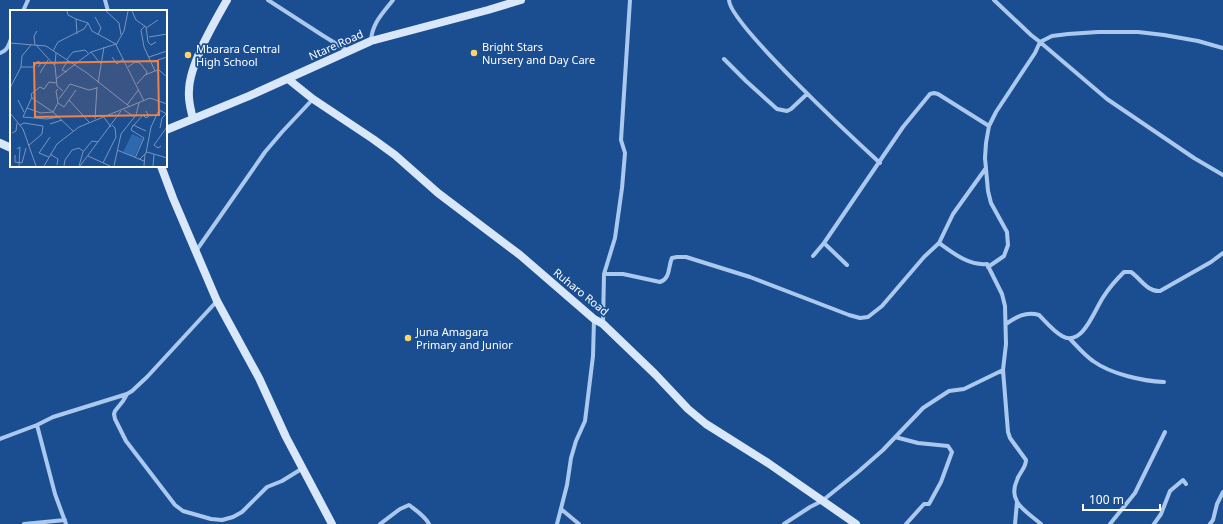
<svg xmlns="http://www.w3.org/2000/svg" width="1223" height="524" font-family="'Noto Sans',sans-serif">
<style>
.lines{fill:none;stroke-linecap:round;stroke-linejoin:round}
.street{stroke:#abc9ee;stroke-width:4}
.secondary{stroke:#d8e7fa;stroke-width:8}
.poi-dot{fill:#ffd468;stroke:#1b4e91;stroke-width:1.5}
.labels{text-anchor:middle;stroke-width:3.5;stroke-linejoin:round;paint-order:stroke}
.street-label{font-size:11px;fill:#fff;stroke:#1b4e91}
.poi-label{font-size:11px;fill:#fff;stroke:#1b4e91;text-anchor:start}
.inset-road{fill:none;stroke:#7695bd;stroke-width:1}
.view{fill:#ee8249;fill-opacity:0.15;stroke:#ee8249;stroke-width:2}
.inset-edge{fill:none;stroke:#fff;stroke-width:2}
</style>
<rect width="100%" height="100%" fill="#1b4e91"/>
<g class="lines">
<path class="street" d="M 105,0 L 108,11
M 268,0 L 322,35 L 348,51
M 729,0 C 729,23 856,141 880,163
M 23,11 L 28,0
M 371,41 C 372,23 383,13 393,0
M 1040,42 L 1107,99 L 1194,158 L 1223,175
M 1040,42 L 1052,36 L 1068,34 L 1098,32 L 1138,32 L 1164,35 L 1198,41 L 1223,48
M 0,53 C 7,51 9,45 11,39
M 724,59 L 746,81 L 777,109 L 787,111 L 791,109 L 807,94
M 824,243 L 847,265
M 939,243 C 953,253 969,266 987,264 L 1002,294 L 1005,306 L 1006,344 L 1003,370 L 1008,432 L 1010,438 L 1026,460 C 1026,468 1019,473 1017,480 C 1007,502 1026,511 1041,524
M 196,251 L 265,152 L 282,132 L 313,99
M 813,256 L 824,243 L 903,127 L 930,94 L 934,93 L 938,94 L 989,126
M 988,267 L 1004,256 L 1008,245 L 1007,232 L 991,203 L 988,191 L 985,158 L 986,143 L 989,126 L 996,112 L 1035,53 L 1040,42 L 1031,35 L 994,0
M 604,274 L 623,274 L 660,282 C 671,278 668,266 672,258 L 677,257 L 686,257 L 750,277 L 849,315 L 860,318 L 868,317 L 882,306 L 924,257 L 939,243 L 953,214 L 986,168
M 603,324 L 604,274 L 615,238 L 622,188 L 625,153 L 621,140 L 630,0
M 1006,324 C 1016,317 1026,311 1039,315 C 1046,322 1053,331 1062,336 C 1083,348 1095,308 1104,296 C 1109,288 1117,279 1124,272 L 1131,272 C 1140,278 1147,292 1160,291 L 1211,262 L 1223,253
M 1070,339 C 1077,346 1084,355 1093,361 C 1111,374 1142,381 1164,382
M 127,394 L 123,401 L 115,411 L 114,414 L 115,419 L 126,441 L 175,505 L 183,511 L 211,519 L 222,520 L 233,517 L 242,512 L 267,487 L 282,481 L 303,468
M 895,437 L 918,443 L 948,446 L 952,452 L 941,482 L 929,504 L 924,504 L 906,524
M 0,439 L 37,425
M 561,509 L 579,524
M 24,524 L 65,520
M 66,524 L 55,494 L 37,425 L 53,417 L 127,394 L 132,391 L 147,377 L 217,301
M 380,524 L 400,509 L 409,505 C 417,511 425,516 429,524
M 557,524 L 567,485 L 571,458 L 576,441 L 585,421 L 586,413 L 593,356 L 594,319
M 784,524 L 810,507 L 822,501 L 858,472 L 883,450 L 923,408 L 949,391 L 964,389 L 1003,370
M 1015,524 L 1017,502
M 1110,524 L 1135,493 L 1165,432
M 1154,524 L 1161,514 L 1170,491 L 1183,480 L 1186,484
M 1210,524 L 1213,520 L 1217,504 L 1223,492"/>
<path class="secondary" d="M 288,79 L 313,99 L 373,139 L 395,155 L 438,193 L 520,255 L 594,319 L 603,324 L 655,374 L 688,409 L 706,424 L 768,463 L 856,524
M 193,119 C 191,110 188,101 189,91 C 189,65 214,23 227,0
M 166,130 L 249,96 L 371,41 L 488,10 L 521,0
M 0,143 L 11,148
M 161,166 L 173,198 L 217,301 L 259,378 L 286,437 L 332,524"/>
</g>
<g class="poi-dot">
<circle cx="474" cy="53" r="4"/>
<circle cx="188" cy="55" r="4"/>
<circle cx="408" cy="338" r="4"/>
</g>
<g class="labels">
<g class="street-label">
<text transform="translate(336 45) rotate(-24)" y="4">Ntare Road</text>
<text transform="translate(581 292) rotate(39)" y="4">Ruharo Road</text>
</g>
<g class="poi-label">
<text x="482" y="51">Bright Stars<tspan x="482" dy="13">Nursery and Day Care</tspan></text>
<text x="196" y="53">Mbarara Central<tspan x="196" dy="13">High School</tspan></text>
<text x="416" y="336">Juna Amagara<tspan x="416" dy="13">Primary and Junior</tspan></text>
</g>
</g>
<g transform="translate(10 10)">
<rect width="157" height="157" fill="#1b4e91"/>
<path d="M 122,124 L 133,129 L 124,147 L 113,142 Z" fill="#2e68af"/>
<path class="inset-road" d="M 57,1 L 58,5 L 66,9 L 67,24M 96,1 L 109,13 L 111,25M 118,1 L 114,21 L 106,35 L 134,91M 122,1 L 126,10 L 136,17 L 138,32 L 141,35 L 146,32M 85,7 L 91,18 L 88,25M 66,9 L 78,13 L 82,21 L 106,34M 136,18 L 148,10M 139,27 L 157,24M 0,33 L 36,36 L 77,63 L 120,97M 25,35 L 24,26 L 27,21M 26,35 L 45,56 L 47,76 L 53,81M 43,41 L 48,32 L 74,19 L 78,13M 81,42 L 91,54M 102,47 L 107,54 L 113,49M 139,47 L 157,41M 57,49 L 63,42 L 75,40 L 78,43M 142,52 L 157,47M 45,55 L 46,43M 11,57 L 24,57 L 28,51 L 31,53 L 28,57M 118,57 L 125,52 L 130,53 L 137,62 L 136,65M 145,61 L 149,60 L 157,67M 57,62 L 52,60 L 58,50M 30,63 L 38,50M 46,69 L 81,42 L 106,34M 88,73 L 94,37M 127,74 L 135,65 L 145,61 L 134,37 L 131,20 L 135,16M 0,78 L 11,57 L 12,46 L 21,35M 48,79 L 46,81 L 48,93 L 43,102 L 63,121M 22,87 L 17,98 L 31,103 L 43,102M 49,89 L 60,74 L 79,80 L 87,78M 8,90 L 14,102M 59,90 L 79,112M 48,93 L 54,97 L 66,80M 117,95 L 129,79M 17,98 L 13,107 L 37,109 L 49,107M 114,100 L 125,107M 43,102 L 22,88 L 21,84 L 30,77 L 34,79 L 39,72 L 46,73M 0,103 L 13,119 L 26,156M 93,106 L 101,117M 85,109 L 87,77M 40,114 L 52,110M 10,115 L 14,113 L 33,116 L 32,124 L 18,136M 102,115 L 105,118 L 106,127M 123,115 L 121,120 L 134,128 L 125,148M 123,115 L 136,121M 124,115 L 133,105 L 136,108 L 139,106 L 136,101M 150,118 L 152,108 L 157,103M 2,123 L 6,121 L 7,113M 151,136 L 148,138 L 144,135 L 157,117M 7,139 L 10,137 L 9,156M 107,140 L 134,151M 136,143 L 141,117 L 149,100 L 157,104M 40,144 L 48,149 L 47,155M 5,145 L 5,152 L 12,153 L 16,138M 78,146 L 100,156M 39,147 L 29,143 L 40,127M 129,150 L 137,142 L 157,148M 93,153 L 106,127M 34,156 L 47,134 L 69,117 L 140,88 L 157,94M 54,156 L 55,150 L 62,140 L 69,138 L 73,141M 69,156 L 73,142 L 82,131 L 88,132M 70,156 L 111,101M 104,156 L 111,124 L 126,105 L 129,93M 134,156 L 135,144M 143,156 L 144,144"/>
<path class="view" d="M 148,51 L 149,105 L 25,107 L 24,53 Z"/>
<rect width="157" height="157" class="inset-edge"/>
</g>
<path d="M1083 504v6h77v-6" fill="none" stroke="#ffffff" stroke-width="2"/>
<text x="1089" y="504" font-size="12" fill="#ffffff" stroke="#1b4e91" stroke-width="3" paint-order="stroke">100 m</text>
</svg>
